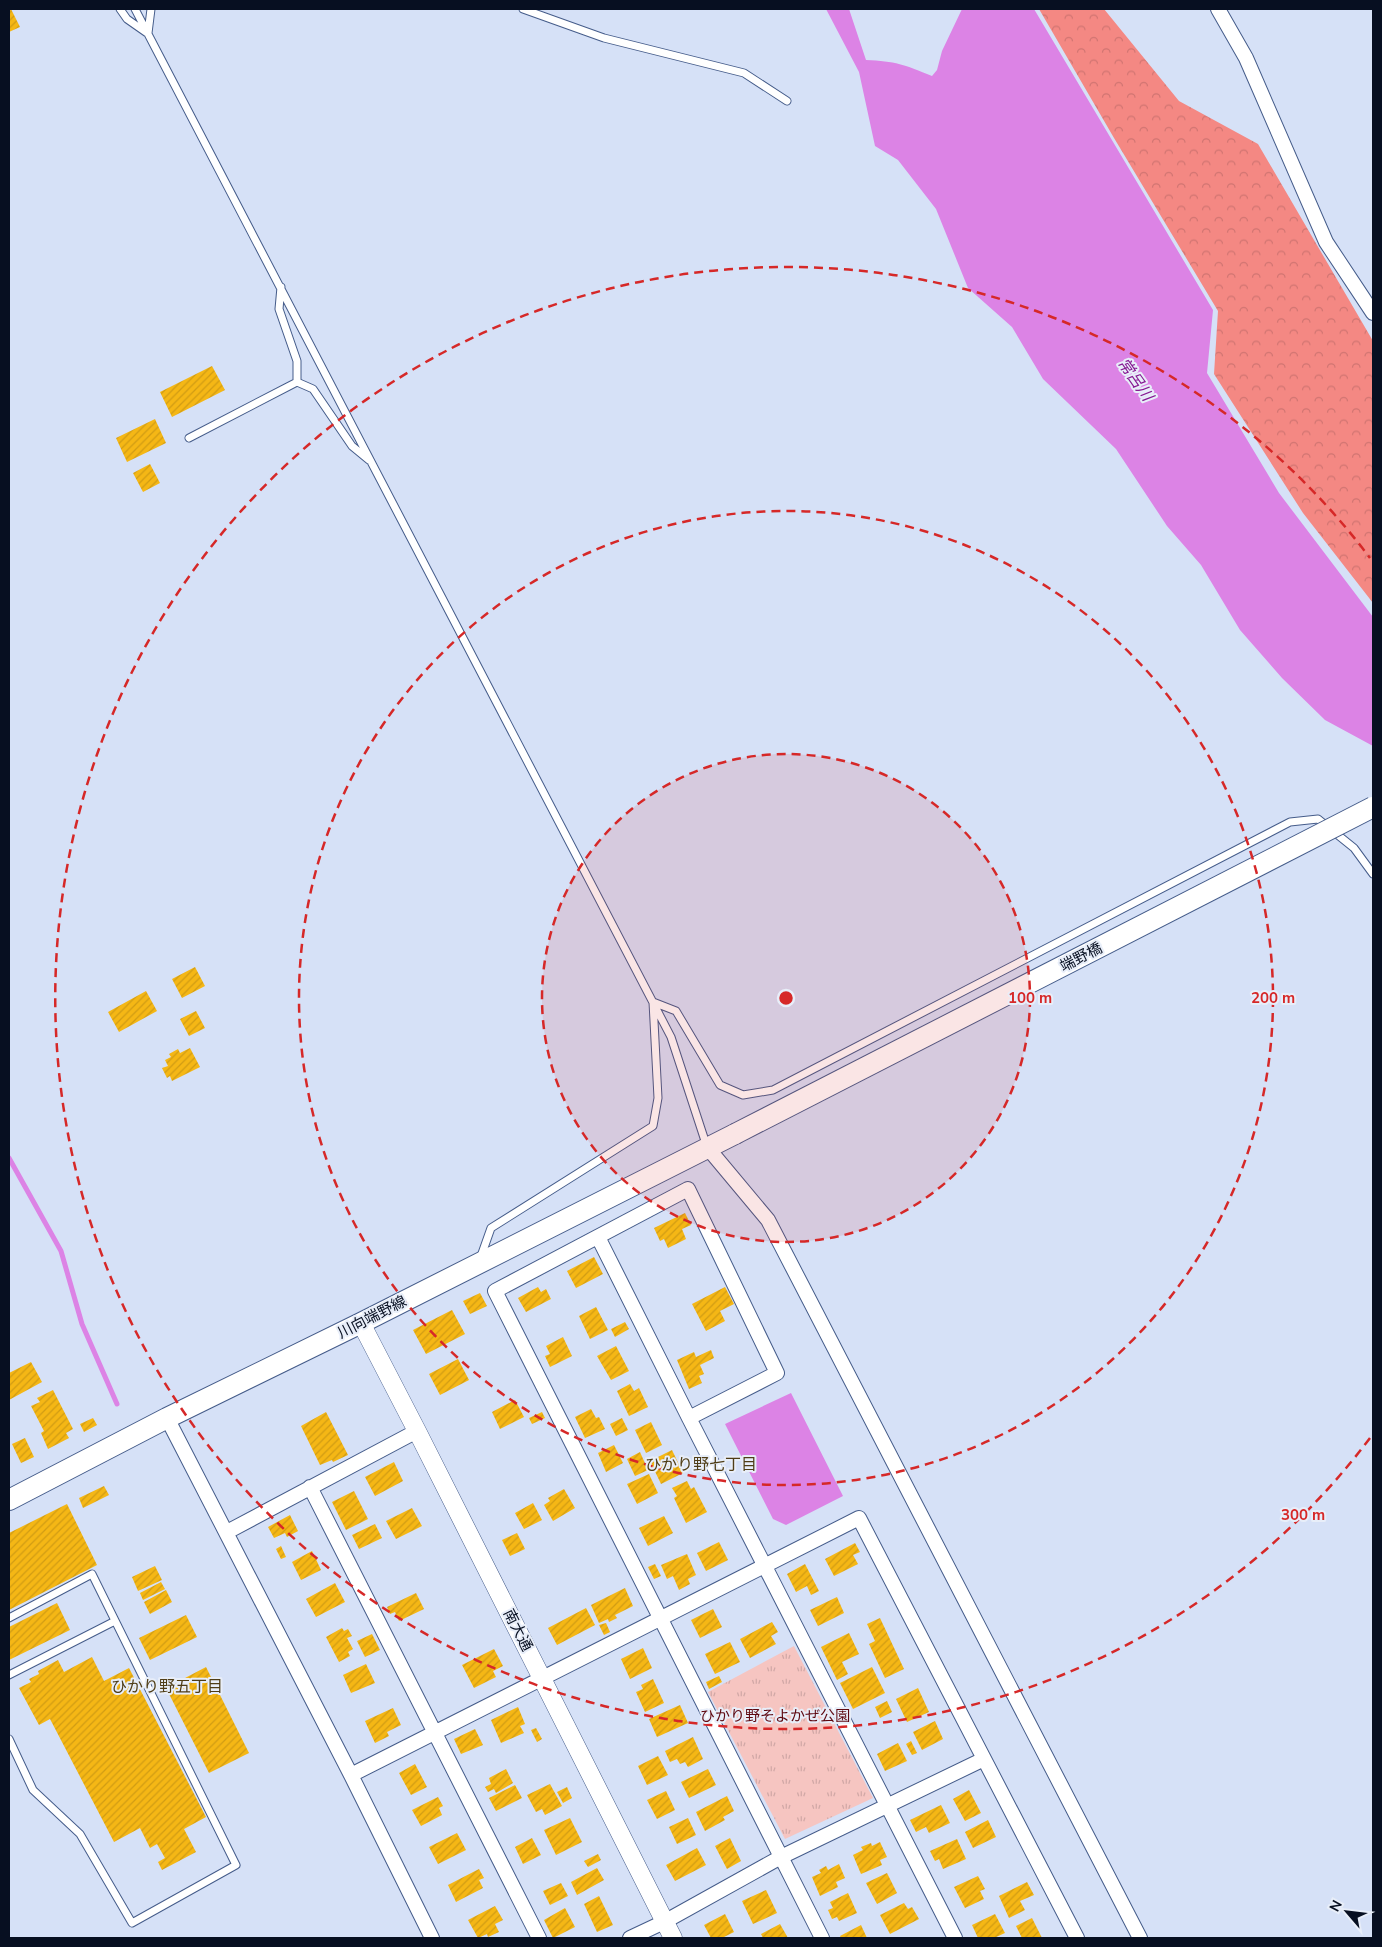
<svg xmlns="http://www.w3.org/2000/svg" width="1382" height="1947" font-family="'Nunito Sans','Noto Sans JP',sans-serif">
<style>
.forest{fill:url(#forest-crowns)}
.park{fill:url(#park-tufts)}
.water{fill:#dc83e5}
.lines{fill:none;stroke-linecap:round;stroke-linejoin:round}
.stream{stroke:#dc83e5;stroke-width:5}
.building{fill:url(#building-hatch)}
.service-casing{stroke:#455c8a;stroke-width:9}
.minor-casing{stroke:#455c8a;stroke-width:16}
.tertiary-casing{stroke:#455c8a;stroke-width:19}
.secondary-casing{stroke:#455c8a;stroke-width:22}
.service{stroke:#fff;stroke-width:7}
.minor{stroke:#fff;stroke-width:14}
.tertiary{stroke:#fff;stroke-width:18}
.secondary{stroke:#fff;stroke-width:20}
.secondary-bridge-casing{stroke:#455c8a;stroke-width:22;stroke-linecap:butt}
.secondary-bridge{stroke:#fff;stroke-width:20}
.ring{fill:none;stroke:#d62828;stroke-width:2.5;stroke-dasharray:9 6}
.labels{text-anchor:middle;stroke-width:4;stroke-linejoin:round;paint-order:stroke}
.street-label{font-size:15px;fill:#070f21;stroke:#e8eef9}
.park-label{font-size:15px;fill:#5f0911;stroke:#e8eef9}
.water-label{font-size:16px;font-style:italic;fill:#861992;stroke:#e8eef9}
.neighbourhood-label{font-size:16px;fill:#4f3d16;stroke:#e8eef9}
.centre{fill:#d62828;stroke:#e8eef9;stroke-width:2.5}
.ring-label{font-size:15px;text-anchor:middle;font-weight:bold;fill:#d62828;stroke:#e8eef9;stroke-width:4;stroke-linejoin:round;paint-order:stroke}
</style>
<defs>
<pattern id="forest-crowns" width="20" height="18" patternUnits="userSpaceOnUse" patternTransform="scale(1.25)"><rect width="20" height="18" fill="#f48883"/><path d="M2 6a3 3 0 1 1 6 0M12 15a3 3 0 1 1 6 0" fill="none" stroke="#d07471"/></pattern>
<pattern id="park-tufts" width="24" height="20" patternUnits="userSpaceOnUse" patternTransform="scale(1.25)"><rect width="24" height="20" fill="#f6c5c1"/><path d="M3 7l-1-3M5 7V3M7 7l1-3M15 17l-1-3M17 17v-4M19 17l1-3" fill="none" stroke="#d1a8a6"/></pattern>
<pattern id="building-hatch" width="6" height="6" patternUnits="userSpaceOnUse" patternTransform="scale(1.25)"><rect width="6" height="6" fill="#f5b715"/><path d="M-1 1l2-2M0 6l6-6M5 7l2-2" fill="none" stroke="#d19c13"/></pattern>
</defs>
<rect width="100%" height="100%" fill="#d6e1f7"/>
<path class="forest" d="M 1039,9 L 1104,9 L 1179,101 L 1258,144 L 1373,341 L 1373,603 L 1303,513 L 1214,374 L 1218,311 L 1114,138 Z"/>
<path class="park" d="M 794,1646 L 873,1798 L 785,1839 L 708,1692 Z"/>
<path class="water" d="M 826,9 L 849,9 L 866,60 C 895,61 905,65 932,76 L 937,70 L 942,51 L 962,9 L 1034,9 L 1213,310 L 1207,373 L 1279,493 L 1373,617 L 1373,746 L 1325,720 L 1282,678 L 1240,630 L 1201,565 L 1167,526 L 1116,449 L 1043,379 L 1012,327 L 968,288 L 936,209 L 898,160 L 875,146 L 859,72 Z
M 791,1393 L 843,1496 L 786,1525 L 773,1519 L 725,1424 Z"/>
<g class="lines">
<path class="stream" d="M 9,1158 L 61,1251 L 82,1324 L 117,1404"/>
</g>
<path class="building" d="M 9,9 L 11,9 L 20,27 L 9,32 Z
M 212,366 L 225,390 L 172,417 L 160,392 Z
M 155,419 L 166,443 L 127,462 L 116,438 Z
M 150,464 L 160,483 L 143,492 L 133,473 Z
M 195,967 L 205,986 L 182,998 L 172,979 Z
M 146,991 L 157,1011 L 119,1032 L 108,1012 Z
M 196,1011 L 205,1028 L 189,1036 L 180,1019 Z
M 190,1048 L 200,1067 L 172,1081 L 170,1076 L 167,1078 L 162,1068 L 168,1066 L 165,1060 L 171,1057 L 169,1054 L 178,1049 L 180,1053 Z
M 685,1213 L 691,1225 L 682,1229 L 686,1239 L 668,1248 L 664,1239 L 660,1241 L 654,1228 Z
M 594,1257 L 603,1274 L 576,1288 L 567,1271 Z
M 538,1287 L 541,1292 L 546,1289 L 551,1299 L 526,1312 L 518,1298 Z
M 725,1287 L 734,1304 L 720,1311 L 725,1321 L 706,1331 L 692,1304 Z
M 480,1293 L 487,1306 L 470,1314 L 463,1301 Z
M 596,1307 L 608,1330 L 590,1339 L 579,1316 Z
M 452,1310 L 465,1334 L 426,1354 L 413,1330 Z
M 625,1322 L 629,1329 L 615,1337 L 611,1329 Z
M 563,1337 L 572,1356 L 550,1367 L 545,1356 L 550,1354 L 546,1346 Z
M 616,1346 L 629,1371 L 611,1380 L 597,1356 Z
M 711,1350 L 714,1358 L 700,1365 L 704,1374 L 699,1376 L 702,1383 L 689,1389 L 677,1360 L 694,1352 L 696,1357 Z
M 458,1359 L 469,1380 L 440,1395 L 429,1374 Z
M 31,1362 L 42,1382 L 9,1400 L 9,1373 Z
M 630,1384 L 634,1391 L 639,1388 L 648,1407 L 629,1416 L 617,1391 Z
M 53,1390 L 73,1429 L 66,1433 L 69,1438 L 48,1449 L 41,1433 L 44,1431 L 31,1406 L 40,1402 L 37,1398 Z
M 515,1400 L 524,1417 L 500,1429 L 492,1412 Z
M 591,1409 L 596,1418 L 599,1417 L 605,1429 L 585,1438 L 575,1417 Z
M 326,1412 L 348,1455 L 333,1462 L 332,1460 L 320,1465 L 301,1426 Z
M 542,1412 L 545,1418 L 532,1424 L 529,1418 Z
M 93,1418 L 97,1425 L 84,1432 L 80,1424 Z
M 622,1418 L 628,1430 L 616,1436 L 610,1424 Z
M 651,1422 L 662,1445 L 646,1453 L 635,1430 Z
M 25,1438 L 34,1457 L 21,1463 L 12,1444 Z
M 614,1445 L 623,1463 L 606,1472 L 598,1453 Z
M 672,1450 L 683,1473 L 661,1484 L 650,1461 Z
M 640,1452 L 648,1470 L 635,1476 L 627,1459 Z
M 394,1462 L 403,1481 L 375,1496 L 365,1477 Z
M 649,1474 L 658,1493 L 637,1504 L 627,1484 Z
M 687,1481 L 691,1489 L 694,1487 L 707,1512 L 686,1523 L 674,1498 L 677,1496 L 672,1488 Z
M 104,1486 L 109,1495 L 83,1508 L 79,1498 Z
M 564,1489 L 575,1508 L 553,1521 L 544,1505 L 550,1501 L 548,1498 Z
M 354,1491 L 368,1519 L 346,1530 L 332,1502 Z
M 533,1503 L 542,1520 L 524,1529 L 515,1513 Z
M 67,1504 L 97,1565 L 9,1610 L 9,1533 Z
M 412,1508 L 422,1526 L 396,1539 L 386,1521 Z
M 290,1515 L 298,1531 L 287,1537 L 285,1533 L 274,1538 L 268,1527 Z
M 664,1516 L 673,1533 L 648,1546 L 639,1528 Z
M 375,1524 L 382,1538 L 359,1549 L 352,1535 Z
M 517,1533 L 525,1549 L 510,1556 L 502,1540 Z
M 719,1542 L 728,1560 L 706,1571 L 697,1553 Z
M 855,1543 L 860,1552 L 853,1555 L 858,1564 L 834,1576 L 825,1559 Z
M 281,1546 L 286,1557 L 281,1559 L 276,1549 Z
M 312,1551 L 321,1570 L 301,1580 L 292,1562 Z
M 687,1554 L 696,1575 L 688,1579 L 690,1584 L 679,1590 L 673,1576 L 667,1579 L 661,1565 Z
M 655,1564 L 661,1576 L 654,1579 L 648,1567 Z
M 805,1564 L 819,1591 L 811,1595 L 807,1586 L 796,1592 L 787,1574 Z
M 155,1566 L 162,1580 L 138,1591 L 132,1577 Z
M 161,1582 L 165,1589 L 143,1600 L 140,1593 Z
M 335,1583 L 345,1602 L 316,1617 L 306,1599 Z
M 625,1588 L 633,1606 L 615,1615 L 617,1618 L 609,1622 L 608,1619 L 599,1623 L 591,1605 Z
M 166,1590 L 172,1602 L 150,1614 L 144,1602 Z
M 416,1593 L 424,1609 L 399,1621 L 395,1612 L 390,1614 L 387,1607 Z
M 837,1597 L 844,1613 L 818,1626 L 810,1610 Z
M 57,1603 L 70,1630 L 9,1660 L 9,1627 Z
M 586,1608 L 595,1625 L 557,1645 L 548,1628 Z
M 713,1609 L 722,1627 L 700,1638 L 691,1620 Z
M 186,1615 L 197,1637 L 150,1660 L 139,1638 Z
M 880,1618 L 904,1669 L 885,1678 L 869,1644 L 875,1641 L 867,1624 Z
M 772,1622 L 778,1632 L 771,1636 L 776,1644 L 750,1658 L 740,1639 Z
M 606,1623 L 610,1632 L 604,1635 L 599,1625 Z
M 342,1628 L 344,1631 L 348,1629 L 352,1636 L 347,1638 L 353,1649 L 348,1652 L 350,1656 L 339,1662 L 326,1637 Z
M 849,1633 L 859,1654 L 842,1662 L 848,1674 L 837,1680 L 821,1647 Z
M 372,1634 L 380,1650 L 365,1657 L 357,1641 Z
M 730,1642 L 740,1662 L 715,1674 L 705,1654 Z
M 643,1648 L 652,1668 L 630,1679 L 621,1659 Z
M 494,1649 L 503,1666 L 493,1671 L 496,1677 L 474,1688 L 462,1665 Z
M 92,1657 L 104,1681 L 129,1668 L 206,1817 L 184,1829 L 196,1852 L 162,1870 L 158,1862 L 165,1858 L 157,1844 L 150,1848 L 140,1828 L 114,1842 L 50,1719 L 39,1725 L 19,1688 L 31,1682 L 29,1679 L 39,1674 L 38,1671 L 58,1660 L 64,1672 Z
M 366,1664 L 375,1683 L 351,1693 L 343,1675 Z
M 206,1667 L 249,1753 L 209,1773 L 166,1688 Z
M 872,1667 L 885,1693 L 853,1709 L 840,1683 Z
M 719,1676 L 722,1682 L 709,1689 L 706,1682 Z
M 653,1679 L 664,1703 L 645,1712 L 636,1692 L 643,1689 L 641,1685 Z
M 918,1688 L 929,1712 L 907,1722 L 896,1699 Z
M 887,1701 L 892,1712 L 880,1718 L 875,1707 Z
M 680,1705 L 688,1723 L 657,1737 L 649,1719 Z
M 518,1707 L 525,1724 L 520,1726 L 524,1733 L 501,1743 L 491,1720 Z
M 393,1708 L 401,1725 L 387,1732 L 389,1736 L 375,1743 L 365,1721 Z
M 935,1721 L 943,1739 L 922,1750 L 913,1732 Z
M 536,1728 L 542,1739 L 537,1742 L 531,1730 Z
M 475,1729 L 483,1745 L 461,1754 L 454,1739 Z
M 693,1737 L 703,1759 L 688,1767 L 685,1762 L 680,1764 L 677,1759 L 670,1762 L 665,1751 Z
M 911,1741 L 917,1753 L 912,1755 L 906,1744 Z
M 898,1743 L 907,1761 L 885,1771 L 877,1754 Z
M 658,1756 L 668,1775 L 647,1785 L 638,1766 Z
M 415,1764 L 427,1787 L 411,1795 L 399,1773 Z
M 506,1769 L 513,1783 L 496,1793 L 494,1789 L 488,1792 L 485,1787 L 491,1784 L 489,1778 Z
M 708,1769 L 716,1785 L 689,1798 L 681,1782 Z
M 550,1784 L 562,1806 L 545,1815 L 542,1809 L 536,1812 L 527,1795 Z
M 515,1785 L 522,1798 L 496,1811 L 489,1798 Z
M 567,1787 L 572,1798 L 563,1803 L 557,1792 Z
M 969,1790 L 981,1813 L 965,1821 L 953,1799 Z
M 666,1791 L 675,1810 L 657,1819 L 647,1800 Z
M 727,1796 L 734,1811 L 723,1817 L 725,1820 L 705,1831 L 696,1812 Z
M 438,1797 L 443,1806 L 439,1808 L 442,1815 L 421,1826 L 412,1810 Z
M 941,1805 L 950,1823 L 929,1833 L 926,1827 L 916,1832 L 910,1820 Z
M 570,1818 L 582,1842 L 556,1855 L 544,1830 Z
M 688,1818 L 696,1835 L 677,1844 L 669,1827 Z
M 988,1820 L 996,1837 L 973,1848 L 965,1832 Z
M 457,1833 L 466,1850 L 438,1864 L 429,1847 Z
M 532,1838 L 541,1855 L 523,1864 L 515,1847 Z
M 730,1838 L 741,1861 L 727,1869 L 715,1846 Z
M 957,1839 L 966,1859 L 943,1869 L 939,1859 L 935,1861 L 930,1851 Z
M 880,1842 L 887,1857 L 880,1860 L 882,1865 L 861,1874 L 853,1855 L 863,1850 L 861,1847 L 871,1843 L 872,1846 Z
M 697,1848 L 706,1865 L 675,1881 L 666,1865 Z
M 598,1854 L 601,1860 L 588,1867 L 584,1861 Z
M 839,1864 L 845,1878 L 836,1882 L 838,1887 L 820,1896 L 812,1877 L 821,1873 L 819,1870 L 826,1866 L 828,1870 Z
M 597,1868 L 604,1880 L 577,1895 L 571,1882 Z
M 479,1869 L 484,1878 L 479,1880 L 483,1888 L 456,1902 L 448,1885 Z
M 887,1873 L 897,1893 L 877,1904 L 866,1883 Z
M 978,1876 L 985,1889 L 980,1891 L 984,1899 L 965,1908 L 954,1887 Z
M 1027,1882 L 1034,1895 L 1020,1901 L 1025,1910 L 1009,1918 L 999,1896 Z
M 561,1883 L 568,1896 L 550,1905 L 543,1891 Z
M 766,1890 L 777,1913 L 753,1924 L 742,1901 Z
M 848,1893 L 857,1913 L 839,1921 L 837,1917 L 832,1919 L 828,1910 L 833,1908 L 830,1902 Z
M 599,1896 L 613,1925 L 597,1932 L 584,1904 Z
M 904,1903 L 908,1909 L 912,1907 L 919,1919 L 890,1934 L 880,1915 Z
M 495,1906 L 503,1920 L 495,1924 L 499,1932 L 488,1937 L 487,1934 L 478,1938 L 468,1920 Z
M 565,1908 L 575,1927 L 553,1938 L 544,1920 Z
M 725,1914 L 734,1932 L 722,1938 L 711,1938 L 704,1925 Z
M 995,1914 L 1005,1933 L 994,1938 L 978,1938 L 972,1925 Z
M 1032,1918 L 1042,1938 L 1022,1938 L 1016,1926 Z
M 780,1924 L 788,1938 L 763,1938 L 761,1934 Z
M 861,1925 L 867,1938 L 841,1938 L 840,1936 Z"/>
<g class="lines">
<defs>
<path id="service" d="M 120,9 L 127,19 L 147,33
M 135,9 L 671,1037 L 707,1147
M 523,9 L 604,38 L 744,73 L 787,101
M 148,33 L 151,9
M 281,287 L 279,309 L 297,361 L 297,382
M 189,438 L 297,382 L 313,389 L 352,446 L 369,460
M 480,1259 L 491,1228 L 653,1126 L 658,1098 L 653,1002 L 676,1011 L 720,1085 L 743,1095 L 773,1090 L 1290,822 L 1318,819 L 1354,848 L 1373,874
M 9,1618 L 92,1574 L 236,1865 L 132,1923 L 80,1834 L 33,1790 L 9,1739
M 9,1675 L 115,1621"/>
<path id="minor" d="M 1218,9 L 1246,58 L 1326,242 L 1373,313
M 707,1147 L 768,1220 L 1140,1938
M 598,1237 L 689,1418 L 955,1938
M 167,1418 L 351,1775 L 432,1938
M 689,1418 L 777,1373 L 688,1189 L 495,1291 L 822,1938
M 310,1487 L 539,1938
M 227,1532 L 417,1431
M 351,1775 L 859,1518 L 1077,1938
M 630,1938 L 664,1922 L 781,1857 L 984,1759"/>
<path id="tertiary" d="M 361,1323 L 417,1431 L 673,1938"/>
<path id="secondary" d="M 9,1500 L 167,1418 L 361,1323 L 735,1134"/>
</defs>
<use href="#service" class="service-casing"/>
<use href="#minor" class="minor-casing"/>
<use href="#tertiary" class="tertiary-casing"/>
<use href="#secondary" class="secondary-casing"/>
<use href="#service" class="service"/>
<use href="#minor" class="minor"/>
<use href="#tertiary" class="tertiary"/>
<use href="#secondary" class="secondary"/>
<defs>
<path id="secondary-bridge" d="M 735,1134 L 1373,807"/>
</defs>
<use href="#secondary-bridge" class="secondary-bridge-casing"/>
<use href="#secondary-bridge" class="secondary-bridge"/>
</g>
<circle cx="786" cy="998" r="244" fill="#d62828" fill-opacity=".12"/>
<g class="ring">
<circle cx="786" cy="998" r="244"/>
<circle cx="786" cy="998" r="487"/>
<path d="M1370 1438A731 731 0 1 1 1370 558"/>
</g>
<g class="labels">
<g class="street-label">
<text transform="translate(1081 957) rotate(-27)" y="5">端野橋</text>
<text transform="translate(372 1317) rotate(-27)" y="5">川向端野線</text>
<text transform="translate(518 1630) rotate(63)" y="5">南大通</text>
</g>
<g class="park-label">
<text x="775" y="1721">ひかり野そよかぜ公園</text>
</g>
<g class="water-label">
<text transform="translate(1136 379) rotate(55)" y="6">常呂川</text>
</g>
<g class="neighbourhood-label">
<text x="701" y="1470">ひかり野七丁目</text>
<text x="167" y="1692">ひかり野五丁目</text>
</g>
</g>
<circle cx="786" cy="998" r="8" class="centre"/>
<g class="ring-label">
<text x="1030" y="1003">100 m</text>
<text x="1273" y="1003">200 m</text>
<text x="1303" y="1520">300 m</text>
</g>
<rect width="1382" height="1947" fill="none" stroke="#070f21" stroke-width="20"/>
<g transform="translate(1347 1912) rotate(298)" stroke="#e8eef9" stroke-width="4" paint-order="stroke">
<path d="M0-4L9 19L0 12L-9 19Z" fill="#070f21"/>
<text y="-8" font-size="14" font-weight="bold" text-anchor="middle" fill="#070f21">N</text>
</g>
</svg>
